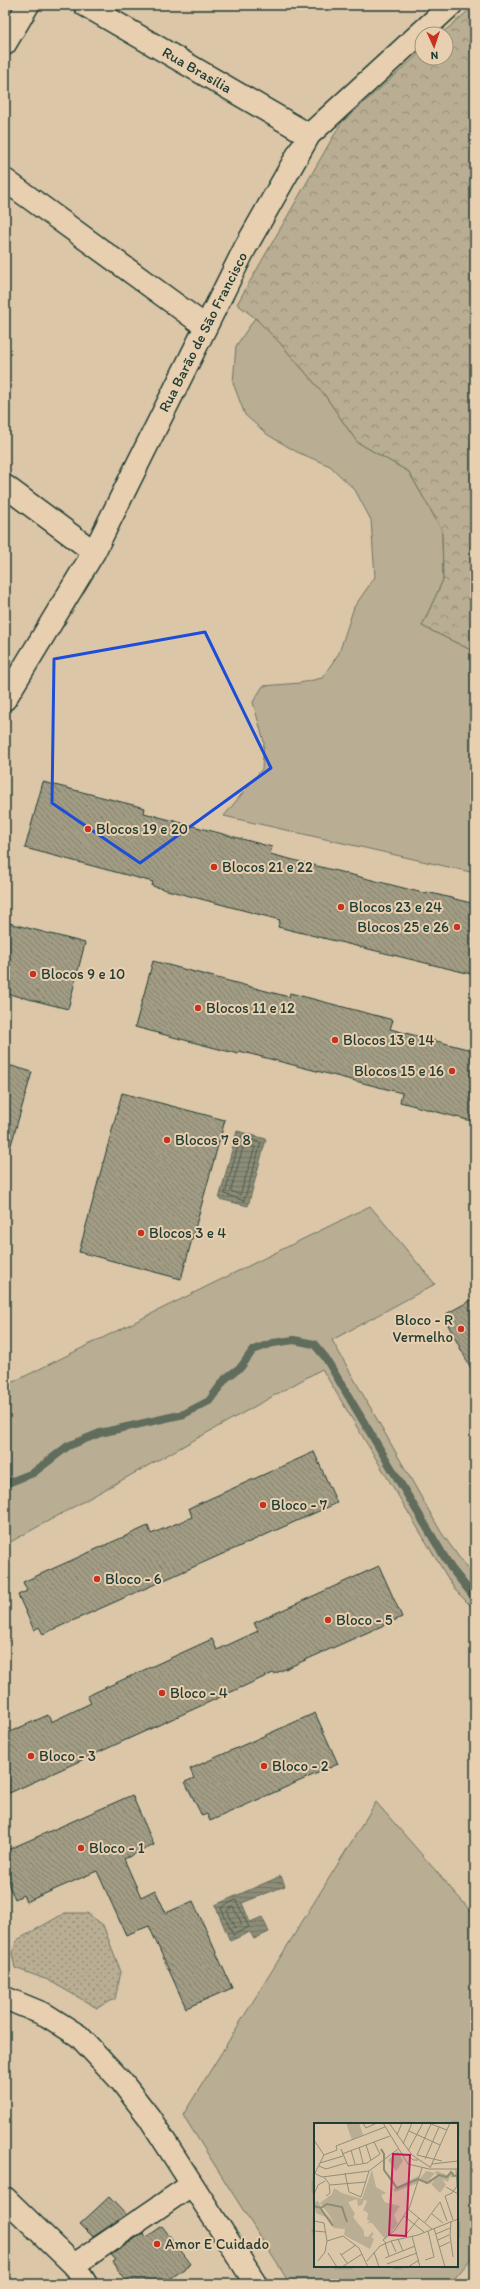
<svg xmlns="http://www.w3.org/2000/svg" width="480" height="2289" font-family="Itim,sans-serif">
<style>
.green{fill:#b9ad93;stroke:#6c7564;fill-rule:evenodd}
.forest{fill:url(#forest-crowns);stroke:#6c7564}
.garden{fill:url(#garden-dots);stroke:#6c7564}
.water{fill:url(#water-rules);stroke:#606c5c}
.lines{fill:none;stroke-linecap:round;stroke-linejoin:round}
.shore{stroke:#4b5d4f;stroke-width:1}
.stream{stroke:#606c5c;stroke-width:8}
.building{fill:url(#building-back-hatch);stroke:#1f3d34}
.minor-casing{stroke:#1f3d34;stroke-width:25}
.primary-casing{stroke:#1f3d34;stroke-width:25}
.minor{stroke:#e8cfb0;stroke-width:22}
.primary{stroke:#e8cfb0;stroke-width:22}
.marked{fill:none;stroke:#1d4ed8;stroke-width:3;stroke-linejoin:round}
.poi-dot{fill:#c8321e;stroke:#e8cfb0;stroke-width:1.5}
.labels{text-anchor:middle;stroke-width:4;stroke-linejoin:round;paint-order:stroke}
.street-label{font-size:15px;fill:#1f3d34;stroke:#e8cfb0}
.poi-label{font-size:15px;fill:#1f3d34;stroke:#e8cfb0;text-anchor:start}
.inset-river{fill:none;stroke:#8c8c77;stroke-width:2}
.inset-road{fill:none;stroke:#908f7a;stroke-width:1}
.view{fill:#c2185b;fill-opacity:0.15;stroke:#c2185b;stroke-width:2}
.inset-edge{fill:none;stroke:#1f3d34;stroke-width:2}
</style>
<defs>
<pattern id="forest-crowns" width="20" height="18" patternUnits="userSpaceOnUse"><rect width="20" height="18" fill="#b9ad93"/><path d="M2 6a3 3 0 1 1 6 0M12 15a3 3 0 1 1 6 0" fill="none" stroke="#968e79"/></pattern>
<pattern id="garden-dots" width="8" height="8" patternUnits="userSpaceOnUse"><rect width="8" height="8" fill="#b9ad93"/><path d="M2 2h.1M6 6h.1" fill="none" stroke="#968e79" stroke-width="1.8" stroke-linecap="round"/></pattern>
<pattern id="water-rules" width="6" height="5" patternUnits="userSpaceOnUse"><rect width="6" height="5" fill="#8c8c77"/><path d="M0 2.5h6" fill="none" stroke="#727462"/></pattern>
<pattern id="building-back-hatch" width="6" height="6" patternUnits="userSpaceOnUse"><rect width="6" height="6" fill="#a29c84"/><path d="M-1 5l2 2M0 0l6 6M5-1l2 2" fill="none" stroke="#83806d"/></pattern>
</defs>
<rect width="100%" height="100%" fill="#dcc6a8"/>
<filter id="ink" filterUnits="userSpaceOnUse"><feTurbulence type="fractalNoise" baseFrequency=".025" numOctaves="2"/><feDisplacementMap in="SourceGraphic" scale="8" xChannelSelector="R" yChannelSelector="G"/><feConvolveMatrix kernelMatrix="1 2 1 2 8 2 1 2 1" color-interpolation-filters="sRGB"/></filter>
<g filter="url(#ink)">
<path class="green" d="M 255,318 L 280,343 L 324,394 L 357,442 L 409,472 L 442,530 L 443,580 L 422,626 L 475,652 L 475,873 L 224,816 L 262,769 L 264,742 L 253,702 L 263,686 L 300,683 L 322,678 L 339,653 L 354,607 L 375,577 L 371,520 L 355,490 L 330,466 L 297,452 L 268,435 L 245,415 L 233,383 L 236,346 Z
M 370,1206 L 435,1284 L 332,1340 L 441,1532 L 475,1580 L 475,1610 L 455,1590 L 322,1369 L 5,1545 L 5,1386 Z
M 376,1802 L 475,1916 L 475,2254 L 450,2284 L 290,2284 L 183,2115 ZM 315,2124 L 457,2124 L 457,2266 L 315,2266 Z"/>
<path class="forest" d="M 475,5 L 475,652 L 422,626 L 443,580 L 442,530 L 409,472 L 357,442 L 324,394 L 280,343 L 255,318 L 237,304 L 341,123 L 422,51 L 422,58 L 446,58 L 446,34 L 441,34 Z"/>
<path class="garden" d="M 65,1913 L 87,1913 L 103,1925 L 121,1972 L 115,1999 L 97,2008 L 48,1980 L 15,1968 L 12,1953 L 17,1940 Z"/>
<path class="water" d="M 237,1131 L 266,1139 L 248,1206 L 219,1199 Z
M 281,1876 L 285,1886 L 242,1903 L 250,1922 L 262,1917 L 269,1932 L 254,1939 L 250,1932 L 230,1941 L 215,1905 Z"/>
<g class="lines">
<path class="shore" d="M 242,1136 L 261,1143 L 244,1201 L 225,1194 L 240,1138 Z
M 245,1142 L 255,1147 L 240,1195 L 231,1191 Z
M 236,1900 L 249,1927 L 233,1935 L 221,1908 Z
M 233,1907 L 242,1924 L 236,1928 L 227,1911 Z"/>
<path class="stream" d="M 5,1484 L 33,1473 L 68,1446 L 100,1433 L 184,1414 L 209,1401 L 226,1378 L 241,1367 L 253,1350 L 273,1343 L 294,1340 L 314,1344 L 325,1357 L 451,1568 L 475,1598"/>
</g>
<path class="building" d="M 43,782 L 145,808 L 144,813 L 272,847 L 270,854 L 427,894 L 427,892 L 475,904 L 475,975 L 278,927 L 280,920 L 152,886 L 153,882 L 25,848 Z
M 5,922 L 85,943 L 68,1009 L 5,993 Z
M 153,961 L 289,997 L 290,993 L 393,1020 L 390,1029 L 475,1051 L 475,1122 L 400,1102 L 402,1093 L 239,1051 L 238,1054 L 135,1027 Z
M 5,1064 L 32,1072 L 11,1145 L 5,1145 Z
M 122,1093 L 225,1120 L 181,1279 L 79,1252 Z
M 475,1298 L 475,1376 L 447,1323 L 450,1321 L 446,1314 Z
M 314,1452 L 337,1503 L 43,1634 L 39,1627 L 34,1630 L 18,1595 L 27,1591 L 23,1582 L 148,1526 L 151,1534 L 192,1517 L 189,1508 Z
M 379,1566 L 402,1617 L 274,1674 L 273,1673 L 5,1795 L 5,1734 L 48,1715 L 51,1722 L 91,1703 L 87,1696 L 212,1639 L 217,1650 L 258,1631 L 254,1623 Z
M 315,1713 L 338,1764 L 210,1821 L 207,1814 L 202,1816 L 185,1782 L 194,1778 L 190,1769 Z
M 132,1795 L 154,1845 L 124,1859 L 141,1897 L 155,1890 L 166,1913 L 193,1901 L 232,1988 L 186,2008 L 149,1926 L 126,1935 L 97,1871 L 26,1902 L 23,1895 L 15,1899 L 5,1877 L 5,1851 Z
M 109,2197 L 126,2215 L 93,2237 L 80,2224 Z
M 162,2226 L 191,2264 L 163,2284 L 129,2284 L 113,2262 L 116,2260 L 111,2255 L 143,2233 L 147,2237 Z"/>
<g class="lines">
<defs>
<path id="minor" d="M 85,5 L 309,135
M 5,44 L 28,5
M 5,180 L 205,326
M 5,486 L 94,552
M 5,699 L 94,552 L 245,248 L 309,135 L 451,5
M 5,2198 L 74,2265
M 86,2284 L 74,2265 L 191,2185"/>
<path id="primary" d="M 5,1998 L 46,2015 L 79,2036 L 121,2081 L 149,2117 L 256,2284"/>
</defs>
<use href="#minor" class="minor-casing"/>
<use href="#primary" class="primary-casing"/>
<use href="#minor" class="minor"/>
<use href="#primary" class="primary"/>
</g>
</g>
<path class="marked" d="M 205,632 L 271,768 L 140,863 L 52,803 L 54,659 Z"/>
<g class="poi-dot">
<circle cx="88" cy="829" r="4"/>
<circle cx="214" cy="867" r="4"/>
<circle cx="341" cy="907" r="4"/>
<circle cx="457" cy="927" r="4"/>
<circle cx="33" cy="974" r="4"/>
<circle cx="198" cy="1008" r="4"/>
<circle cx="335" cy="1040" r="4"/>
<circle cx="452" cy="1071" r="4"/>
<circle cx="167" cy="1140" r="4"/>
<circle cx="141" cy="1233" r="4"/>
<circle cx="461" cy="1329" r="4"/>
<circle cx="263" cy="1505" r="4"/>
<circle cx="97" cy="1579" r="4"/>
<circle cx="328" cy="1620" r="4"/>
<circle cx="162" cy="1693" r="4"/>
<circle cx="31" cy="1756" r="4"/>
<circle cx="264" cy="1766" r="4"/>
<circle cx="81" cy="1848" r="4"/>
<circle cx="157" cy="2244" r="4"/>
</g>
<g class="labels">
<g class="street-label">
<text transform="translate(197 70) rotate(30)" y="5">Rua Brasília</text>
<text transform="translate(203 332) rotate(-63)" y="5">Rua Barão de São Francisco</text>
</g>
<g class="poi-label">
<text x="96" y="834">Blocos 19 e 20</text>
<text x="222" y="872">Blocos 21 e 22</text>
<text x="349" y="912">Blocos 23 e 24</text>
<text x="449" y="932" text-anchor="end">Blocos 25 e 26</text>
<text x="41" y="979">Blocos 9 e 10</text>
<text x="206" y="1013">Blocos 11 e 12</text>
<text x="343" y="1045">Blocos 13 e 14</text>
<text x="444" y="1076" text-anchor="end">Blocos 15 e 16</text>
<text x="175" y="1145">Blocos 7 e 8</text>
<text x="149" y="1238">Blocos 3 e 4</text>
<text x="453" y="1325" text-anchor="end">Bloco - R<tspan x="453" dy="17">Vermelho</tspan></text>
<text x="271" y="1510">Bloco - 7</text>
<text x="105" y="1584">Bloco - 6</text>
<text x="336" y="1625">Bloco - 5</text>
<text x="170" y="1698">Bloco - 4</text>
<text x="39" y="1761">Bloco - 3</text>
<text x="272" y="1771">Bloco - 2</text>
<text x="89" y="1853">Bloco - 1</text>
<text x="165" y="2249">Amor E Cuidado</text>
</g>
</g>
<g transform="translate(314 2123)">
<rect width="144" height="144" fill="#dcc6a8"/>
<path d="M 32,0 L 45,0 L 49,12 L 38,17 ZM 84,28 L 89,38 L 82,48 L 74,37 ZM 70,39 L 70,47 L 79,56 L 83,64 L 106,52 L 104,60 L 81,69 L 79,66 L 83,64 L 79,58 L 69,46 ZM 112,48 L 121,50 L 113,59 L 123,53 L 121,49 L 123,48 L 133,52 L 140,49 L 140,53 L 138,55 L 136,53 L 134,59 L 128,56 L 132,62 L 126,70 L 117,61 L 120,58 L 119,57 L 116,61 L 105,57 ZM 70,79 L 86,83 L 80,92 L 84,101 Z" fill="#b9ad93"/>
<path d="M 58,47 L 62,64 L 72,70 L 67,72 L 70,78 L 84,101 L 71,116 L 58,100 L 53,100 L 56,98 L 53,97 L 54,90 L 49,87 L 53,78 L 50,77 L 48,82 L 44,83 L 43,76 L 34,79 L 41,91 L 39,94 L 50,108 L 50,113 L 54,114 L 58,109 L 60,111 L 57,114 L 60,116 L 56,126 L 30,112 L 31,106 L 20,105 L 18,96 L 6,80 L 18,71 L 20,65 L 28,70 L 48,76 Z" fill="#b9ad93"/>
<path d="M 4,78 L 10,89 L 18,97 L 20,105 L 14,95 L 2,90 L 0,79 Z" fill="#b9ad93"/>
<path class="inset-river" d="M 67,26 L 70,31 L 70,47 L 83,65 L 104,56 L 113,60 L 125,52 L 133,54 L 137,49 L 140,53 L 144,52M 0,83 L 7,85 L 13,81 L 28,84 L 33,99M 7,86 L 19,103"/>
<path class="inset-road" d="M 49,0 L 52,5 L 63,0M 69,0 L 94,41 L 115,46 L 144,46M 75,0 L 98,32 L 116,44M 117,1 L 103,32 L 128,38M 117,1 L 133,7M 95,8 L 126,22M 83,12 L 88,0M 0,17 L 10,32M 89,21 L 98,0M 52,22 L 57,37M 45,24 L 49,40M 27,26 L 34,43M 37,27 L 41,41M 94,28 L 109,0M 28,31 L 76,13M 10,32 L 23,27 L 22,23 L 71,4M 94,32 L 99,37 L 104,37M 111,36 L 125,4M 6,40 L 29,33M 118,41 L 144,38M 5,43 L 12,46 L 32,40M 34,43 L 53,40 L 66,31 L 60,19M 116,45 L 136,0M 0,50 L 8,54 L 55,48 L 84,26M 1,50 L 10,32M 31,50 L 35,69 L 47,74 L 55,48M 10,54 L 16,62 L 52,59M 132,64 L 144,71M 0,71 L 4,62 L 11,58M 12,73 L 16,70 L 15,62M 94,86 L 118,106M 118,91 L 129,100M 90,93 L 110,109M 139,97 L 131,73 L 138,70 L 143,63 L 142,46M 0,98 L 10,100 L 13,118M 137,98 L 136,112 L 139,134M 111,99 L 126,79 L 133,98M 120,105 L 131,144M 0,108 L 12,109M 122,111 L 136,105M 98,113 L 106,144M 90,114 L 105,95M 84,116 L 89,128M 124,117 L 135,112M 77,118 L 82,129M 71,120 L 75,133M 72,120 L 69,117 L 81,107 L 96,83 L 108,45M 125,124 L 136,119M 60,129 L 65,144M 14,130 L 23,144M 26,130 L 33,140M 27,132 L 42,122M 71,135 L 101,123M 111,137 L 120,134 L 114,108M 4,138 L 11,129 L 13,118 L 29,113 L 45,125 L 54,144M 53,138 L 66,123 L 77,118 L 104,112 L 144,96M 73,141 L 103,130M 28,144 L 48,131M 94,144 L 105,137"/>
<path class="view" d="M 79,31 L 96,32 L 92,113 L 75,112 Z"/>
<rect width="144" height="144" class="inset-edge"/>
</g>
<rect width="480" height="2289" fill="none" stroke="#e8cfb0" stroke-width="20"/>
<rect x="10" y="10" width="460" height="2269" fill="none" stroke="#1f3d34" stroke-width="1.5" filter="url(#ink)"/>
<g transform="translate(434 46) rotate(177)"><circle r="19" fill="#e8cfb0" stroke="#98957e"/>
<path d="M0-3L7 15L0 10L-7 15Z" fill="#c8321e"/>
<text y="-6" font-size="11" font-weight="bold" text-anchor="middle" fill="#1f3d34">N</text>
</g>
</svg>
